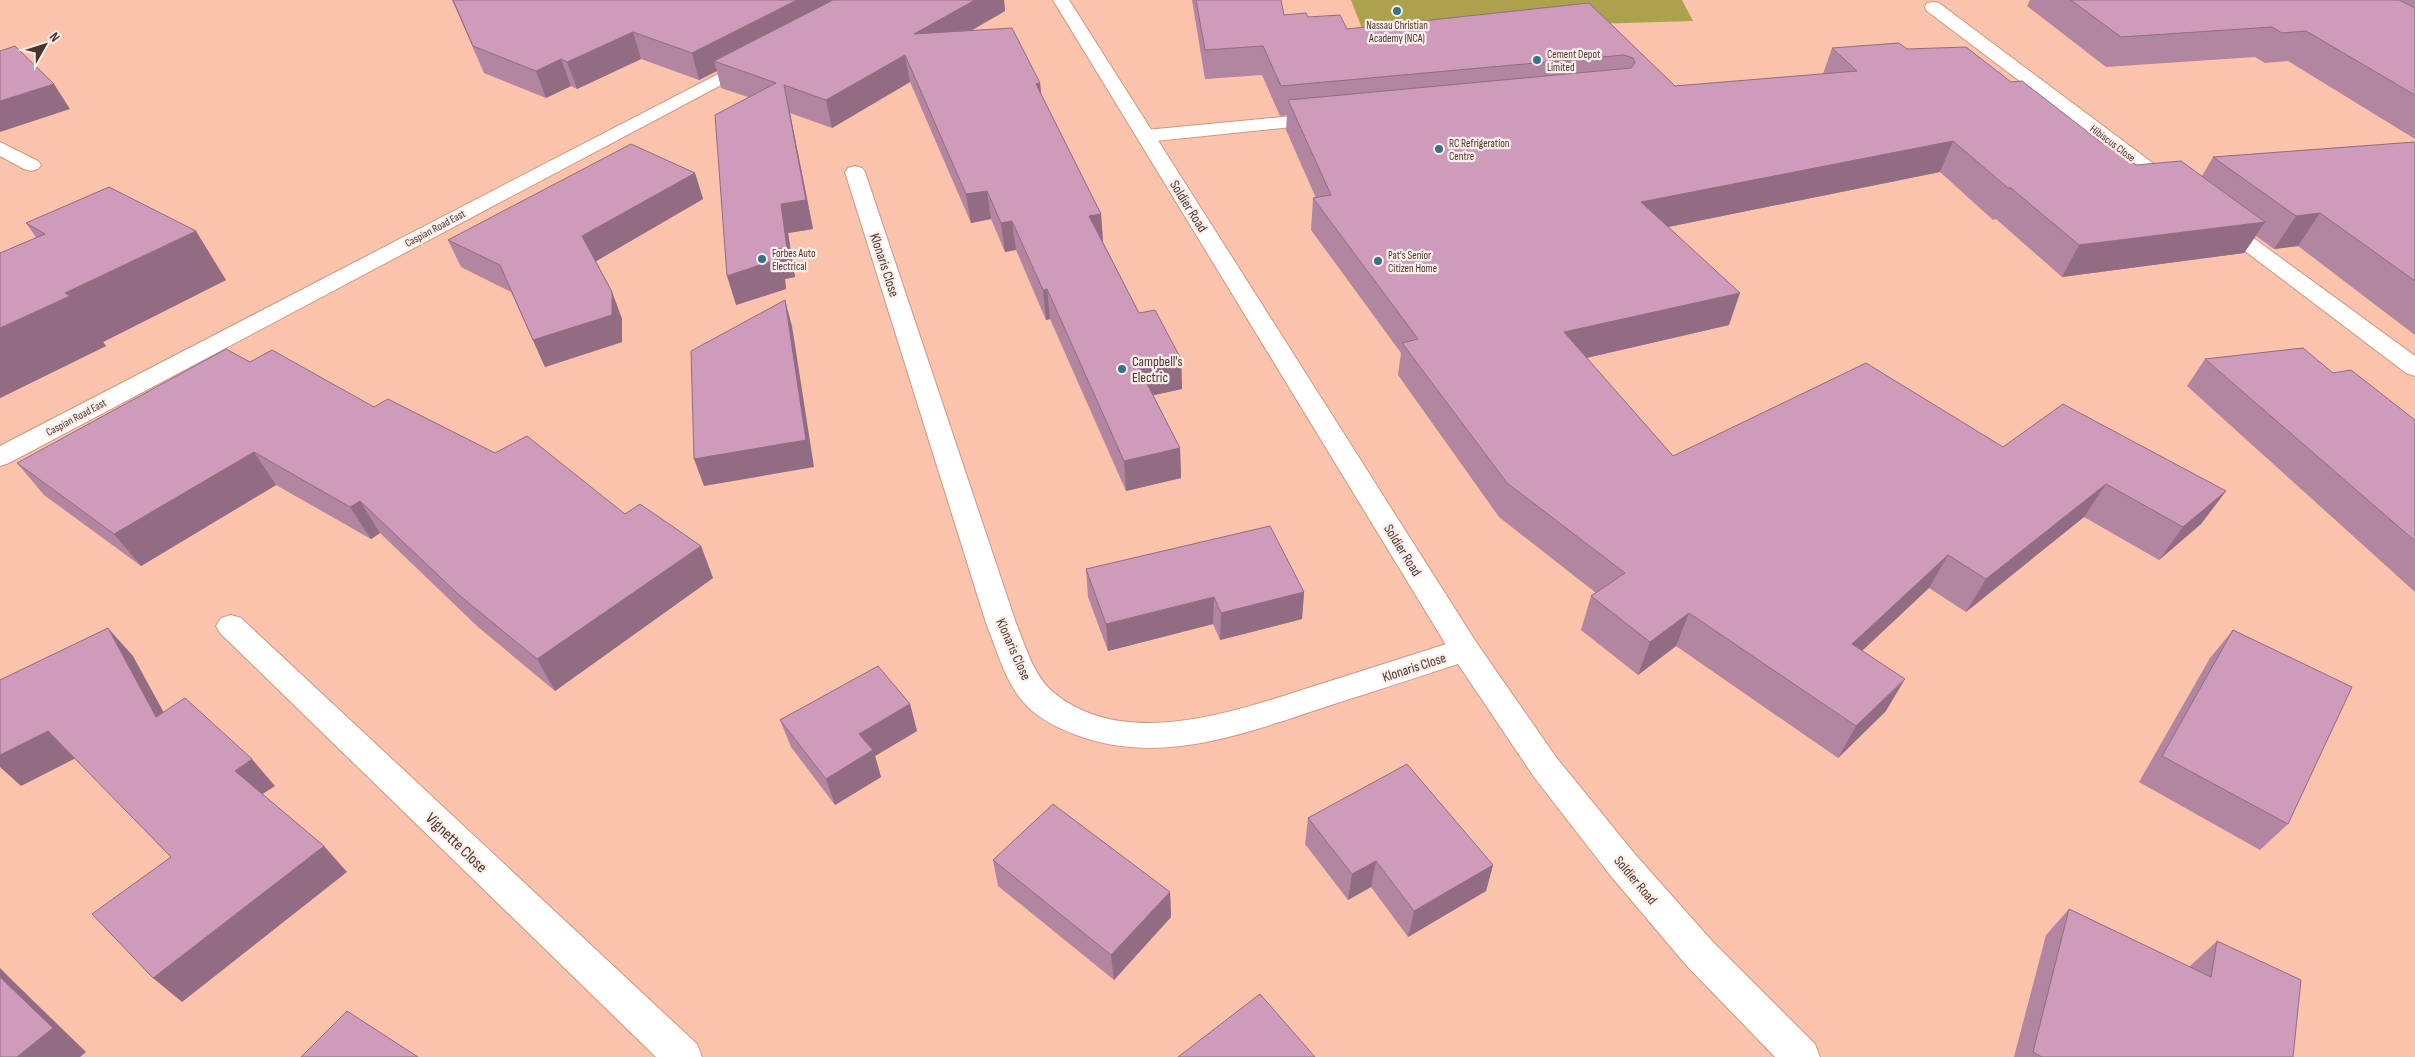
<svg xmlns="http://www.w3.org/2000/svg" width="2415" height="1057" font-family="'Sofia Sans Condensed',sans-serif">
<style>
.green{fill:#aca24d}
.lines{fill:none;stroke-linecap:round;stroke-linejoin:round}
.lane-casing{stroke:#cd9781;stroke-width:2}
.street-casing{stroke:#cd9781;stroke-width:2}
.secondary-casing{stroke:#cd9781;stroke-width:2}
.lane{fill:#fff;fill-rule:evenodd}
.street{fill:#fff;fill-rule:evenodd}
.secondary{fill:#fff;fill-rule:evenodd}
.wall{fill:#b285a0}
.shaded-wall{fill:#916c82}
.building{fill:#cf9bba;stroke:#916c82}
.poi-dot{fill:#357489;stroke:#fcefeb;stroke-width:2}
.labels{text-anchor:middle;stroke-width:4.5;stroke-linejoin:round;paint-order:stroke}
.far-poi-label{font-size:11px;fill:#4b342b;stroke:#fcefeb;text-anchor:start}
.far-street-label{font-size:11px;fill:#4b342b;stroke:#fcefeb}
.street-label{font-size:14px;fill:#4b342b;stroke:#fcefeb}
.poi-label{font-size:14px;fill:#4b342b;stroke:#fcefeb;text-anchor:start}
.near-street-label{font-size:16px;fill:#4b342b;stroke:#fcefeb}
</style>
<rect width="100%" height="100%" fill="#fcc3ac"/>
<path class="green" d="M 1351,0 L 1682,0 L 1693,21 L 1363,31 Z"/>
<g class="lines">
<defs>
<path id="lane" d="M 1324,113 L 1331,115 L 1334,119 L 1331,123 L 1146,142 L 1139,140 L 1136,136 L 1139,132 L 1146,130 Z"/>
<path id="street" d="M 1933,2 L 1939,3 L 2178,182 L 2181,186 L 2178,190 L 2171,192 L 2164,190 L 1927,11 L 1925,7 L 1927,3 Z
M 751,57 L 757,58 L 760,62 L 757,66 L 9,463 L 0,466 L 0,446 Z
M 0,142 L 38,161 L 41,165 L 38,169 L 31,171 L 24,169 L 0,156 Z
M 855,166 L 862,168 L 865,172 L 1016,623 C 1026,647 1033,675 1053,692 C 1127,754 1244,708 1324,683 C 1371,668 1418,653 1465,638 L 1476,642 L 1480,650 L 1476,658 C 1427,674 1379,690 1331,705 C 1251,731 1168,765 1085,738 C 1064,731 1041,721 1026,705 C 1005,683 997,650 986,623 L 845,172 L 848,168 Z
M 2219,216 L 2226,218 L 2415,356 L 2415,376 L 2406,373 L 2212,226 L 2208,222 L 2212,218 Z
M 231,615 L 241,618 L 697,1044 L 702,1057 L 656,1057 L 221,634 L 216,626 L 221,618 Z"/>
<path id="secondary" d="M 1053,0 L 1069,0 L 1476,642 L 1556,757 L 1634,853 L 1712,941 L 1815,1044 L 1820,1057 L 1775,1057 L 1686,965 L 1610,875 L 1534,777 L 1454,658 Z"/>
</defs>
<use href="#lane" class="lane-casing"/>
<use href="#street" class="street-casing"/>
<use href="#secondary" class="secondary-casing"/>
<use href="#lane" class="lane"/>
<use href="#street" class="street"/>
<use href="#secondary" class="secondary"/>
</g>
<path class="wall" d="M 452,0 L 1004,0 L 1005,11 L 970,31 L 1040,83 L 1041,94 L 1101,214 L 1103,242 L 1139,313 L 1181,359 L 1182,389 L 1153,395 L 1180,448 L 1181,478 L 1126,491 L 1050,319 L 1046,320 L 1016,250 L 1005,252 L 991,219 L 971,223 L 910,82 L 832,128 L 790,113 L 813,229 L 788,233 L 795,277 L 785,279 L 786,289 L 736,305 L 748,97 L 721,88 L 717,71 L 699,80 L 641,59 L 577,89 L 571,86 L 546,98 L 484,73 Z
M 1192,0 L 1281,0 L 1284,15 L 1308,17 L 1347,29 L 1589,3 L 1675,86 L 1823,74 L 1832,48 L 1907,49 L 2011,82 L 2102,143 L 2136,165 L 2202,176 L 2213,157 L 2415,142 L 2415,335 L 2298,246 L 2274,249 L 2256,236 L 2244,253 L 2062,277 L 1996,219 L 1993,220 L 1940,172 L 1668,227 L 1729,325 L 1586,358 L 1673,456 L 2003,447 L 2226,491 L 2201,524 L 2159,560 L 2084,517 L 1966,612 L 1929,588 L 1862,651 L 1886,711 L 1838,758 L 1676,646 L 1638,675 L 1581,630 L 1591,596 L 1596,593 L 1499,517 L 1398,375 L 1401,353 L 1311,230 L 1313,198 L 1316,198 L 1286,130 L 1287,115 L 1280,116 L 1262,75 L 1205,79 Z
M 2030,0 L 2415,0 L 2415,139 L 2288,61 L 2265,63 L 2255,57 L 2106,67 L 2027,6 Z
M 695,173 L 703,199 L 596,261 L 612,292 L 622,319 L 622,342 L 545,367 L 511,292 L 461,267 L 448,240 Z
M 26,223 L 226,280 L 103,342 L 106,346 L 0,398 L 36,237 Z
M 2205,359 L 2333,373 L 2415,420 L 2415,592 L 2187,386 Z
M 250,362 L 374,407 L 495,453 L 625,514 L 701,546 L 713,578 L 555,691 L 478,627 L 380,533 L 371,539 L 276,485 L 141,566 L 44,495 L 17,463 Z
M 1086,569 L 1304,592 L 1302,619 L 1220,640 L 1213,624 L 1108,651 L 1088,597 Z
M 2233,630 L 2288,824 L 2260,850 L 2139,782 L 2210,658 Z
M 910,704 L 917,731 L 875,756 L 881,777 L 835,805 L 791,747 L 780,720 Z
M 1308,818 L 1493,865 L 1486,891 L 1408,937 L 1371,887 L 1348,900 L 1305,844 Z
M 993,860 L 1170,892 L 1171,917 L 1114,980 L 998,886 Z
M 2069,909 L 2189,967 L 2190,966 L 2217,941 L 2293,1057 L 2014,1057 L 2046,935 Z"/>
<path class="shaded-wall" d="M 797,0 L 853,0 L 714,61 L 717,71 L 699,80 L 692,53 Z
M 975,0 L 1004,0 L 1005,11 L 919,61 L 914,34 Z
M 633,32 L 641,59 L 577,89 L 567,62 Z
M 905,55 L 910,82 L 832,128 L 826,100 Z
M 561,59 L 571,86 L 546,98 L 536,71 Z
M 1040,83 L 1043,111 L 1036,84 Z
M 54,84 L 70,109 L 0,132 L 0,101 Z
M 784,85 L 790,113 L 813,229 L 788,233 L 795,277 L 785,279 L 786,289 L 736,305 L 727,276 L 777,249 L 781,204 Z
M 1953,141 L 1940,172 L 1633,234 L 1641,202 Z
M 695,173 L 703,199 L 593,263 L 582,236 Z
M 987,191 L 991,219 L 971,223 L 966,194 Z
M 2320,213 L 2298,246 L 2274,249 L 2296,216 Z
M 1101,214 L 1103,243 L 1089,216 Z
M 1012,221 L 1016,250 L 1005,252 L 1001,223 Z
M 2265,222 L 2244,253 L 2062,277 L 2079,245 Z
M 196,231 L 226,280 L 103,342 L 106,346 L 0,398 L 0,328 L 65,293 Z
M 1047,289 L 1050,319 L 1046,320 L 1043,290 Z
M 612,292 L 622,319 L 622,342 L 545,367 L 533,340 Z
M 1740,293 L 1729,325 L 1556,365 L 1564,332 Z
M 785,300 L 792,326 L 814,467 L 704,486 L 694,459 Z
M 1181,359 L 1182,389 L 1141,398 L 1139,368 Z
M 1180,448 L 1181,478 L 1126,491 L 1124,461 Z
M 254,452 L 276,485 L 141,566 L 114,534 Z
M 2106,484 L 2084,517 L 1966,612 L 1986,579 Z
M 2226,491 L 2201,524 L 2159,560 L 2183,527 Z
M 360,501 L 380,533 L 371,539 L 350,507 Z
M 701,546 L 713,578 L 555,691 L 537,659 Z
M 1948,555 L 1929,588 L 1834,677 L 1852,644 Z
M 1304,592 L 1302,619 L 1220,640 L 1221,613 Z
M 1214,597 L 1213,624 L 1108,651 L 1106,624 Z
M 1689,613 L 1676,646 L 1638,675 L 1650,642 Z
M 108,628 L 133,656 L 181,744 L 156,717 Z
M 1905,679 L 1886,711 L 1838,758 L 1856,726 Z
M 910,704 L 917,731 L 875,756 L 881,777 L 835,805 L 826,779 L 859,734 Z
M 48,731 L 76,758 L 21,786 L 0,767 L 0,755 Z
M 252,759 L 275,786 L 258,797 L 235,771 Z
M 324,846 L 347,872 L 182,1002 L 153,978 Z
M 1376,861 L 1371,887 L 1348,900 L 1352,874 Z
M 1493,865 L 1486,891 L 1408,937 L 1414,911 Z
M 1170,892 L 1171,917 L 1114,980 L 1111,955 Z
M 0,968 L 15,983 L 86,1052 L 80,1057 L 17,1057 L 0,977 Z"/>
<path class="building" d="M 453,0 L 797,0 L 692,53 L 633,32 L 567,62 L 561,59 L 536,71 L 473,46 Z
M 833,0 L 975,0 L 914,34 L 1012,28 L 1040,83 L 1036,84 L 1101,214 L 1089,216 L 1139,313 L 1155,310 L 1181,359 L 1139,368 L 1180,448 L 1124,461 L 1047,289 L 1043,290 L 1012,221 L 1001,223 L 987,191 L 966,194 L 905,55 L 826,100 L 784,85 L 806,200 L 781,204 L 787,248 L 777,249 L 778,259 L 727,276 L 715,115 L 776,83 L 714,61 Z
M 1196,0 L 1281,0 L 1284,15 L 1306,13 L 1308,17 L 1340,15 L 1347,29 L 1589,3 L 1675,86 L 1857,71 L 1832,48 L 1899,43 L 1907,49 L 1966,47 L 2011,82 L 2022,81 L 2102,143 L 2107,143 L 2136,165 L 2181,161 L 2265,222 L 2079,245 L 2011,188 L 2008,188 L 1953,141 L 1641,202 L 1740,293 L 1564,332 L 1673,456 L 1866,363 L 2003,447 L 2063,404 L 2226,491 L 2183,527 L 2106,484 L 1986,579 L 1948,555 L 1852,644 L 1905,679 L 1856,726 L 1689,613 L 1650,642 L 1591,596 L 1625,573 L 1507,483 L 1402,343 L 1418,339 L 1313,198 L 1331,195 L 1288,100 L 1631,68 L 1635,63 L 1633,58 L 1624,55 L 1281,86 L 1263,46 L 1205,50 Z
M 2071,0 L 2399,0 L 2415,8 L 2415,95 L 2306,31 L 2282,33 L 2272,27 L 2121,37 Z
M 15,46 L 54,84 L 0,101 L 0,51 Z
M 2415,142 L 2415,281 L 2320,213 L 2296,216 L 2213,157 Z
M 631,144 L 695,173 L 582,236 L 612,292 L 612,315 L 533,340 L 500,265 L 448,240 Z
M 109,187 L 196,231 L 65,293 L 70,296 L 0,328 L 0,253 L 45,234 L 26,223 Z
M 785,300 L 806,440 L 694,459 L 691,351 Z
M 2303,348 L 2333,373 L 2351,370 L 2415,420 L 2415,541 L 2205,359 Z
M 226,349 L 250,362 L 272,350 L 374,407 L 388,399 L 495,453 L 527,436 L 625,514 L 640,504 L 701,546 L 537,659 L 459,595 L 360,501 L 350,507 L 254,452 L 114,534 L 17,463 Z
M 1270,526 L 1304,592 L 1221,613 L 1214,597 L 1106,624 L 1086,569 Z
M 108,628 L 156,717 L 185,698 L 252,759 L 235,771 L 324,846 L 153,978 L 92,914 L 171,857 L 48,731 L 0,755 L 0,680 Z
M 2233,630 L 2352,687 L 2288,824 L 2162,756 Z
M 878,666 L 910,704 L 859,734 L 873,750 L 826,779 L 780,720 Z
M 1407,764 L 1493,865 L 1414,911 L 1376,861 L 1352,874 L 1308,818 Z
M 1053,804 L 1170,892 L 1111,955 L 993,860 Z
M 2069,909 L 2211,977 L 2217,941 L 2301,980 L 2293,1057 L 2042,1057 L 2033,1052 Z
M 0,977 L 53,1028 L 17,1057 L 0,1057 Z
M 1260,994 L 1315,1057 L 1178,1057 Z
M 347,1011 L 418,1057 L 301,1057 Z"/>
<g class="poi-dot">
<circle cx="1397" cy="11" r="5"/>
<circle cx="1537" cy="60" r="5"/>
<circle cx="1439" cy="149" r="5"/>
<circle cx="762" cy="259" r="5"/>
<circle cx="1378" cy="261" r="5"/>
<circle cx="1122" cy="369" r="5"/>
</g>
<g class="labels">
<g class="far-poi-label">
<text x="1397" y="29" text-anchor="middle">Nassau Christian<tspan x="1397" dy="13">Academy (NCA)</tspan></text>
<text x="1547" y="58">Cement Depot<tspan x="1547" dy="13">Limited</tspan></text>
<text x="1449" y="147">RC Refrigeration<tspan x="1449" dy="13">Centre</tspan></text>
<text x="772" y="257">Forbes Auto<tspan x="772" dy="13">Electrical</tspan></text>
<text x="1388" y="259">Pat's Senior<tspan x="1388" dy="13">Citizen Home</tspan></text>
</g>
<g class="far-street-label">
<text transform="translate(2113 143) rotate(37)" y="4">Hibiscus Close</text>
<text transform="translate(435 228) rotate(-28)" y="4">Caspian Road East</text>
<text transform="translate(76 417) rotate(-28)" y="4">Caspian Road East</text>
</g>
<g class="street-label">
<text transform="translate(1189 206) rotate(58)" y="5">Soldier Road</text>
<text transform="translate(885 265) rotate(72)" y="5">Klonaris Close</text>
<text transform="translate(1403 550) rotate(58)" y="5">Soldier Road</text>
<text transform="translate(1014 649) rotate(66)" y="5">Klonaris Close</text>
<text transform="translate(1414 667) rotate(-18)" y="5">Klonaris Close</text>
<text transform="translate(1636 880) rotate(50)" y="5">Soldier Road</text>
</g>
<g class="poi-label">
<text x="1132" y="366">Campbell's<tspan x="1132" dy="16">Electric</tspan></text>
</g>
<g class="near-street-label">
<text transform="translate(457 842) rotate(44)" y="6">Vignette Close</text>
</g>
</g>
<g transform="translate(45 45) rotate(51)" stroke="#fcefeb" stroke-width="4" paint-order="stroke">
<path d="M0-4L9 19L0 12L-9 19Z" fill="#4b342b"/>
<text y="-8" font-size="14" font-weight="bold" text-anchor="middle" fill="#4b342b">N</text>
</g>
</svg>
